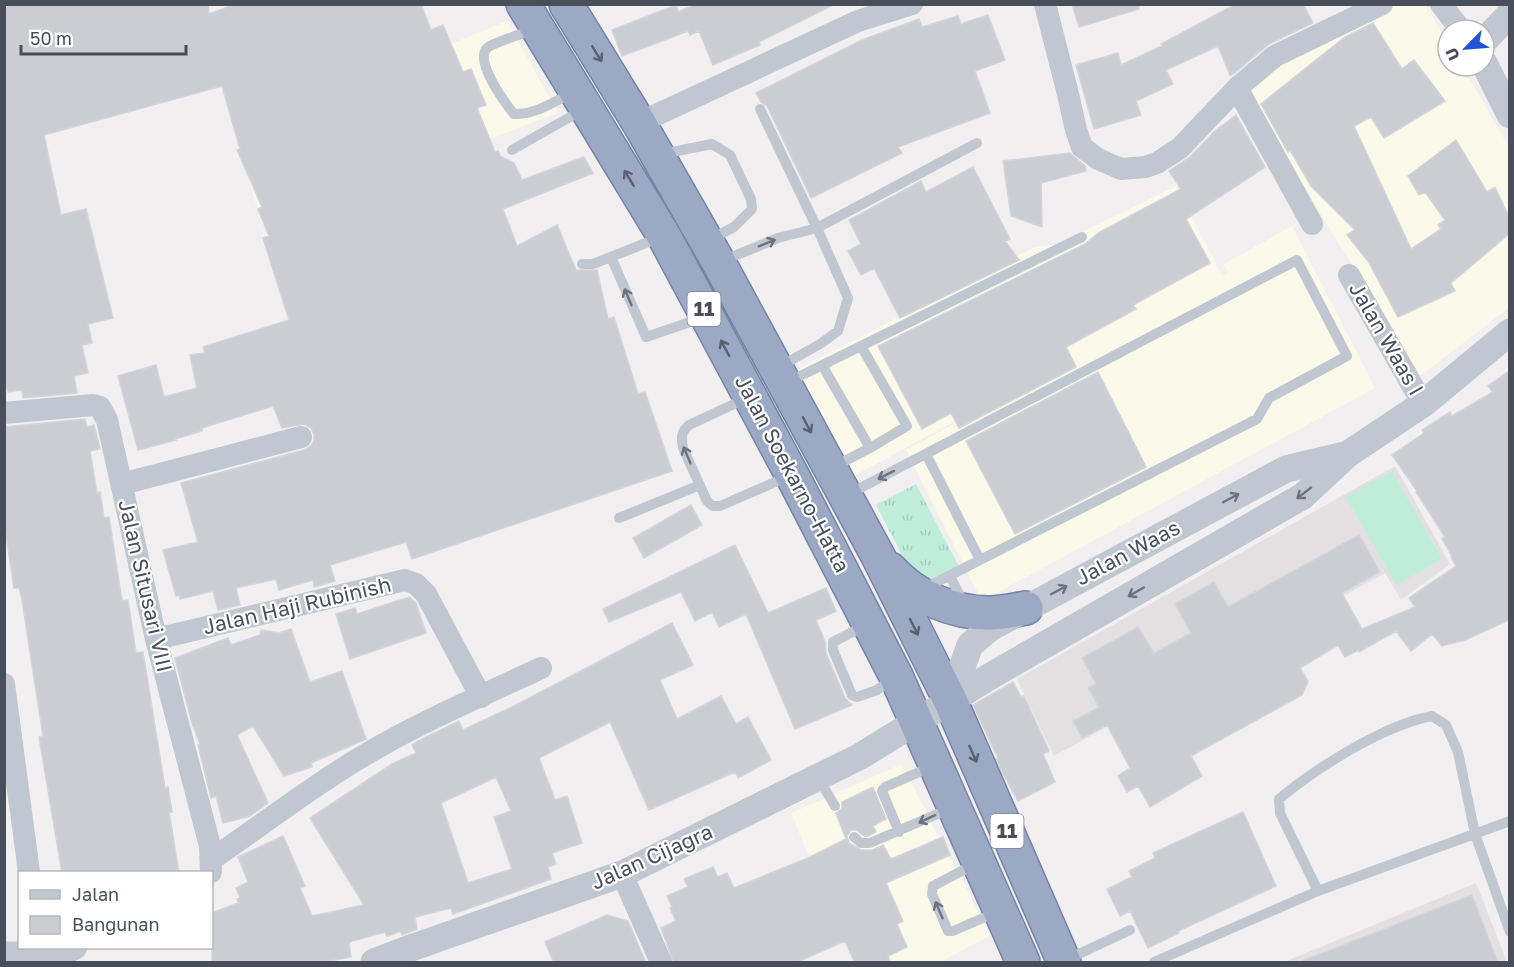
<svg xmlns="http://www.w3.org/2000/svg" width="1514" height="967" font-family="'Golos Text',sans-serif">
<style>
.commercial{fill:#fbf9e9}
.education{fill:#e2e0e0}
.grass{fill:url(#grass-tufts)}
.pitch{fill:#bfedd9}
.building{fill:#cccdd3;stroke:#d3d4da;stroke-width:1.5;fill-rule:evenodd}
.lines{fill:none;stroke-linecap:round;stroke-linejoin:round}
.trunk-casing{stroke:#7484a7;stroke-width:36}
.service{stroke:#c0c7d0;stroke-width:10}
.minor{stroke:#c0c7d0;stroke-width:22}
.tertiary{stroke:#c0c7d0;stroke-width:27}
.trunk{stroke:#9ca9c4;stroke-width:33}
.oneway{stroke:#596170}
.oneway2{stroke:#6c737e}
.labels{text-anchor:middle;stroke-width:4.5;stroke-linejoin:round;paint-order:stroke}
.shield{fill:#fff;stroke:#7f848c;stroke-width:1.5}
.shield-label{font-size:20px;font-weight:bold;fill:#484f5b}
.street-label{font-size:21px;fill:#484f5b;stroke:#fff}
</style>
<defs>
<pattern id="grass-tufts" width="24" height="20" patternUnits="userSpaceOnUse" patternTransform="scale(1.5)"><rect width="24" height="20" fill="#bfedd9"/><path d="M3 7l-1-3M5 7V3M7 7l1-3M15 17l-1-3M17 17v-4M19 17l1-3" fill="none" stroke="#a6cdbc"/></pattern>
</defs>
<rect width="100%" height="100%" fill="#f1efef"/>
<path class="commercial" d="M 1389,5 L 1426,5 L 1448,42 L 1448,66 L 1462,66 L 1509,147 L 1509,308 L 1420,376 L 1243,87 Z
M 507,21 L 558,113 L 262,225 L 236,132 Z
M 1176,186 L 1222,276 L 1228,273 L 1224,264 L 1292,226 L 1375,388 L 982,601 L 906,450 L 1115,335 L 852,477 L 794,371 L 1035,247 L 1056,245 Z
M 902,764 L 940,840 L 823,891 L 791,813 Z
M 943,845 L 991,935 L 940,962 L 893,962 L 840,890 Z"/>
<path class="education" d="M 1395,466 L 1450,564 L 1401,600 L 1385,573 L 1054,756 L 1017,679 Z
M 1476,883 L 1507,962 L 1284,962 Z"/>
<path class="grass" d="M 916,484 L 959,567 L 919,588 L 876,505 Z"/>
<path class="pitch" d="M 1392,471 L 1442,559 L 1396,585 L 1346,497 Z"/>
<path class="building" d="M 4,4 L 208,4 L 209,14 L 236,4 L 421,4 L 431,30 L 443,25 L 463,72 L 471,69 L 486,105 L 477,108 L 495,152 L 498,151 L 500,156 L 514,163 L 522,180 L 584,157 L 593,173 L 503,209 L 517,246 L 557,225 L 576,270 L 597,270 L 608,319 L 614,317 L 638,394 L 645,392 L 672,471 L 412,559 L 406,542 L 330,565 L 335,581 L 314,587 L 313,580 L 279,590 L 276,579 L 236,588 L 240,605 L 218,610 L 213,591 L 180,599 L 180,595 L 176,596 L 163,550 L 198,542 L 181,483 L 304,450 L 311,446 L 314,441 L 314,434 L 311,428 L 304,424 L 282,428 L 273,406 L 202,428 L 202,431 L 175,439 L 176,440 L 138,450 L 118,376 L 156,365 L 164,397 L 197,388 L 190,355 L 205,353 L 203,347 L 289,320 L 263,238 L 269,236 L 258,209 L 262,207 L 237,150 L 240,149 L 222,86 L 44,135 L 61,215 L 86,209 L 113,318 L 88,324 L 92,343 L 82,345 L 88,373 L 74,376 L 77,393 L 23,398 L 22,390 L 8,392 L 4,377 Z
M 697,4 L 835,4 L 759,42 L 760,45 L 713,65 L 699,31 L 690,35 L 688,31 L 622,56 L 612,30 L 676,5 L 678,12 Z
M 1072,4 L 1138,4 L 1139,9 L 1079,27 Z
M 1236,4 L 1303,4 L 1313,23 L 1269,44 L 1233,74 L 1230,75 L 1218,46 L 1166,70 L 1173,84 L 1136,101 L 1141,115 L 1094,129 L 1076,65 L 1118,53 L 1121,65 L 1162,46 L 1161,44 Z
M 988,15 L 1005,60 L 975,71 L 990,113 L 898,147 L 902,153 L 811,198 L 767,106 L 761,102 L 756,93 L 862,40 L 919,19 L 922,27 L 958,16 L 961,24 Z
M 1373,23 L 1402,69 L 1414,60 L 1445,101 L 1384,138 L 1371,117 L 1354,126 L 1411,249 L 1441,229 L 1438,225 L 1445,220 L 1425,192 L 1419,195 L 1408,176 L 1456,140 L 1487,192 L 1495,187 L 1509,217 L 1509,234 L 1451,283 L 1455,291 L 1398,317 L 1368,261 L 1347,235 L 1355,230 L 1311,186 L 1290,150 L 1288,152 L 1261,104 L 1345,37 Z
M 1236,115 L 1265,167 L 1186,219 L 1210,263 L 1133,305 L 1136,309 L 1066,347 L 1076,367 L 959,428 L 951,413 L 922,429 L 878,346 L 1085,244 L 1100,232 L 1181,189 L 1169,171 L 1190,157 L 1215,131 Z
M 1070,153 L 1085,166 L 1086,171 L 1041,183 L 1042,227 L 1011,216 L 1003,161 Z
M 973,167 L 1010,239 L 1005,241 L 1019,260 L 900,318 L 874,268 L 861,275 L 848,251 L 861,244 L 849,220 L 921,181 L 926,192 Z
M 1509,371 L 1509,620 L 1465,640 L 1442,646 L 1432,634 L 1411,651 L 1396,631 L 1359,652 L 1358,650 L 1345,657 L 1338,645 L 1300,668 L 1308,681 L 1302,695 L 1191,756 L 1202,776 L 1150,807 L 1138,786 L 1127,792 L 1118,776 L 1130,768 L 1107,725 L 1082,738 L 1073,721 L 1099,707 L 1088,688 L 1096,684 L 1082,658 L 1138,627 L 1154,653 L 1191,633 L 1175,604 L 1214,582 L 1228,607 L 1359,535 L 1380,572 L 1342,593 L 1362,629 L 1415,607 L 1409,598 L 1456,566 L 1451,557 L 1452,556 L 1442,539 L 1445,537 L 1416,492 L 1417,491 L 1392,455 L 1424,433 L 1422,430 L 1450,412 L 1452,416 L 1493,392 L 1488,386 Z
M 1098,372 L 1146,467 L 1015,534 L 966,441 Z
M 85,419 L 87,427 L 94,425 L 100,449 L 90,451 L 97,493 L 100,492 L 104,518 L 109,517 L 122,601 L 128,600 L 136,653 L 143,652 L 165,788 L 168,787 L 172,812 L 169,812 L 179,873 L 62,873 L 39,737 L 43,736 L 29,646 L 22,600 L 19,588 L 14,588 L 4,522 L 4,427 Z
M 691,505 L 702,525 L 644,558 L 633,538 Z
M 735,545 L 768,613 L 826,588 L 836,611 L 816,620 L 825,642 L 826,653 L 845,698 L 852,705 L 795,729 L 746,614 L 719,627 L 712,612 L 695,621 L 681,592 L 609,622 L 603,609 Z
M 409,597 L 416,603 L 426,633 L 350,659 L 336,614 L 355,608 L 357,614 Z
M 672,623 L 693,665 L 660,680 L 677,719 L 721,696 L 736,724 L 748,717 L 771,760 L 738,778 L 735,772 L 649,810 L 610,722 L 539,758 L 555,800 L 567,796 L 582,843 L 552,853 L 556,864 L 548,867 L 551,879 L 453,914 L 451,908 L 415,917 L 417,929 L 402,935 L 401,931 L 387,936 L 385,932 L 349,942 L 351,957 L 319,963 L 212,963 L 212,913 L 238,903 L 237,899 L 240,898 L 236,888 L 248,882 L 238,857 L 283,836 L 305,886 L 300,888 L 312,916 L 364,905 L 310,818 L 392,764 L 416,753 L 412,745 L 418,741 L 459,721 L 463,730 L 518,704 ZM 496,777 L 511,811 L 494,817 L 512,869 L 468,883 L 441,803 Z
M 291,629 L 310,682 L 342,671 L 366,739 L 311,763 L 312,767 L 284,776 L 253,726 L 237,735 L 268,803 L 250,816 L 223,823 L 216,796 L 211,798 L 198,745 L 200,744 L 192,723 L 175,658 L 228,638 L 231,645 L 260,635 L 261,630 L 279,633 Z
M 1013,682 L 1021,697 L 1024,696 L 1049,751 L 1043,754 L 1055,782 L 1018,801 L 1002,772 L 996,759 L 998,758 L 973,705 Z
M 873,787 L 886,819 L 873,826 L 876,832 L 868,836 L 864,836 L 856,830 L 851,830 L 847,836 L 849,843 L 861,850 L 873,850 L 883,845 L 891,859 L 943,837 L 950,855 L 886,883 L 903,921 L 897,924 L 907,947 L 888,956 L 890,963 L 855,963 L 845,941 L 795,963 L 674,963 L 661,928 L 676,921 L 670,908 L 672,907 L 667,896 L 688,887 L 684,879 L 713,867 L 718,877 L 727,873 L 734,888 L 808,858 L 846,839 L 836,813 L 842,809 L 842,802 Z
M 1243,812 L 1276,886 L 1178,931 L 1179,933 L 1148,948 L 1130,911 L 1120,916 L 1107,889 L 1132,877 L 1129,871 L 1155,858 L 1153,853 Z
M 1472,895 L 1498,963 L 1302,963 L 1302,961 Z
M 607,915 L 628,921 L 646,963 L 554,963 L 545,942 Z"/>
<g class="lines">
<defs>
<path id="trunk" d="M 523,4 L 664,236 L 792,475 L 896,676 L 1023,962
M 566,4 L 639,123 L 719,263 L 878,556 L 950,700 L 1064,962
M 890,569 C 914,596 952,613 989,613 C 1001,613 1014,610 1026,608"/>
</defs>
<use href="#trunk" class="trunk-casing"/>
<path class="service" d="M 535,29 C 525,33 492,43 487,48 C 474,61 505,103 514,114 C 537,114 554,102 573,92
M 760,109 L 817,228 L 848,298 L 838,331 L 820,344 L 779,367
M 512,150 L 584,109
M 662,154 L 712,144 L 730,155 L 751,199 L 752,209 L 734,227 L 709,240
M 611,257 L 646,337 L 705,317
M 722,261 L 778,238 L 817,228 L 977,143
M 582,264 L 593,264 L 661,237
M 861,346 L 907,426 L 870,448
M 822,365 L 870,448 L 835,466
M 788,382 L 1082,237
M 747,398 L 689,425 C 681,432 681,437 683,448 L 707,501 L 713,506 L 720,506 L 789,476
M 849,494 L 1297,260 L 1347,356 L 1269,398 L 1257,419 L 980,560
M 619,518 L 700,485
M 950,576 L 963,602
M 923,589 L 980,560 L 926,454
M 866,625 L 833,642 L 833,650 L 852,695 L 857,697 L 877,690 L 893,678
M 818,778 L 835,806
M 899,832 L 882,791 L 885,787 L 933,766
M 854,837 L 861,843 L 870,843 L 951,808
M 975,864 L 933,886 L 932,894 L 948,931 L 953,931 L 997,912
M 1318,891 L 1280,813 L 1279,799 C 1316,768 1384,725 1432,716 L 1446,725 L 1458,752 L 1475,834 L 1510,932
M 1068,959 L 1130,930
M 1154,962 L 1318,891 L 1510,821"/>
<path class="minor" d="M 1045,4 L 1068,94 L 1076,130 L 1082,147 L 1098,159 L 1121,169 L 1145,167 L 1157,163 L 1180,148 L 1237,88 L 1275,56 L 1382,4
M 1441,4 L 1461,30
M 1237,88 L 1312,224
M 639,123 L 858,21 L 912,4
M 1349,275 L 1423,404
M 4,413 L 93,405 L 100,407 L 107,420 L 156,639 L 210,846 L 211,872
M 122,484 L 301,437
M 156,639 L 405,580 L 416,584 L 426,594 L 481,697
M 4,684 L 29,872
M 212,859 C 269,820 324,777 384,744 C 434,715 489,693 541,668
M 622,874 L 661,962
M 54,960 L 76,948"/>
<path class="tertiary" d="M 1484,41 L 1510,14
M 1484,63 L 1510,115
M 950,700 L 970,645 L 990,628 L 1286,469 L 1345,455
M 4,955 L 39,955 L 58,962
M 374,962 L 411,948 L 622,874 L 859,757 L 989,677 L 1303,496 L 1348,454 L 1423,404 L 1510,332"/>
<use href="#trunk" class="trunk"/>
</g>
<defs><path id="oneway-shaft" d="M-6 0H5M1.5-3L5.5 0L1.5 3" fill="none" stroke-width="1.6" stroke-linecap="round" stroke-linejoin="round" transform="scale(1.5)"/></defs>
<g class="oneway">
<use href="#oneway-shaft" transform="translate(597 54) rotate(58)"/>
<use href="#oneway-shaft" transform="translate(629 178) rotate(-121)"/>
<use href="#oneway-shaft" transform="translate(725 348) rotate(-118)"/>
<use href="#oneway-shaft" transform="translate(807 425) rotate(62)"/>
<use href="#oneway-shaft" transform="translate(914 627) rotate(63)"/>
<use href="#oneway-shaft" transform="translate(973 754) rotate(66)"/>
</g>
<g class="oneway2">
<use href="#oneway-shaft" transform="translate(767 243) rotate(-22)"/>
<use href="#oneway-shaft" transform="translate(628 297) rotate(-113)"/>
<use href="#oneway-shaft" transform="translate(687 455) rotate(-113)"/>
<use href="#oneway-shaft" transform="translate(886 475) rotate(153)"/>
<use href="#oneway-shaft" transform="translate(1304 493) rotate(142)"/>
<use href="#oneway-shaft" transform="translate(1231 498) rotate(-28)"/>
<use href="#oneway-shaft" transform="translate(1059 590) rotate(-28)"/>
<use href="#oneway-shaft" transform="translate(1136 592) rotate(150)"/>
<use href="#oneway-shaft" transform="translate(927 819) rotate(155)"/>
<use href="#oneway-shaft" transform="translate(939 910) rotate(-113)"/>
</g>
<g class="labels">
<g class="shield">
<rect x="687.5" y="292" width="33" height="34" rx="4.5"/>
<rect x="990.5" y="814" width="33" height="34" rx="4.5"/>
</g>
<g class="shield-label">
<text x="704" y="316">11</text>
<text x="1007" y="838">11</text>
</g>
<g class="street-label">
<text transform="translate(1386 339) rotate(60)" y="7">Jalan Waas I</text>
<text transform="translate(792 474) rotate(62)" y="7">Jalan Soekarno-Hatta</text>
<text transform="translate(1128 553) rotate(-28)" y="7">Jalan Waas</text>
<text transform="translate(145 586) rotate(77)" y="7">Jalan Situsari VIII</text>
<text transform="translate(297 606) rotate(-13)" y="7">Jalan Haji Rubinish</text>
<text transform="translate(652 857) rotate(-24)" y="7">Jalan Cijagra</text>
</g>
</g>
<rect width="1514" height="967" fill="none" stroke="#484f5b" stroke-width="12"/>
<rect x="18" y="871" width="195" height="78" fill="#ffffff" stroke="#b6b9bd" stroke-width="1.5"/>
<rect x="30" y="890" width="30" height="9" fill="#c0c7d0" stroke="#b6b9bd" stroke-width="1.5"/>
<text x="72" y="901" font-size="18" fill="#484f5b">Jalan</text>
<rect x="30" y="916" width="30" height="18" fill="#cccdd3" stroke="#b6b9bd" stroke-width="1.5"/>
<text x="72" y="931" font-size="18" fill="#484f5b">Bangunan</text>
<g transform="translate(1466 48) rotate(245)"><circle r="28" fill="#ffffff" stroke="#b6b9bd" stroke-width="1.5"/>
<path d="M0-4.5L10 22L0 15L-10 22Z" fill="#2252d8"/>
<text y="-9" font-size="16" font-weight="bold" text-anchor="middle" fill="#484f5b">U</text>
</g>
<path d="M21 45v9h165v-9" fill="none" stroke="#484f5b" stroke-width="3"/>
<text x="30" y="45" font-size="18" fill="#484f5b" stroke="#ffffff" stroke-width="4.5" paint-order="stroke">50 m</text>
</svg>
